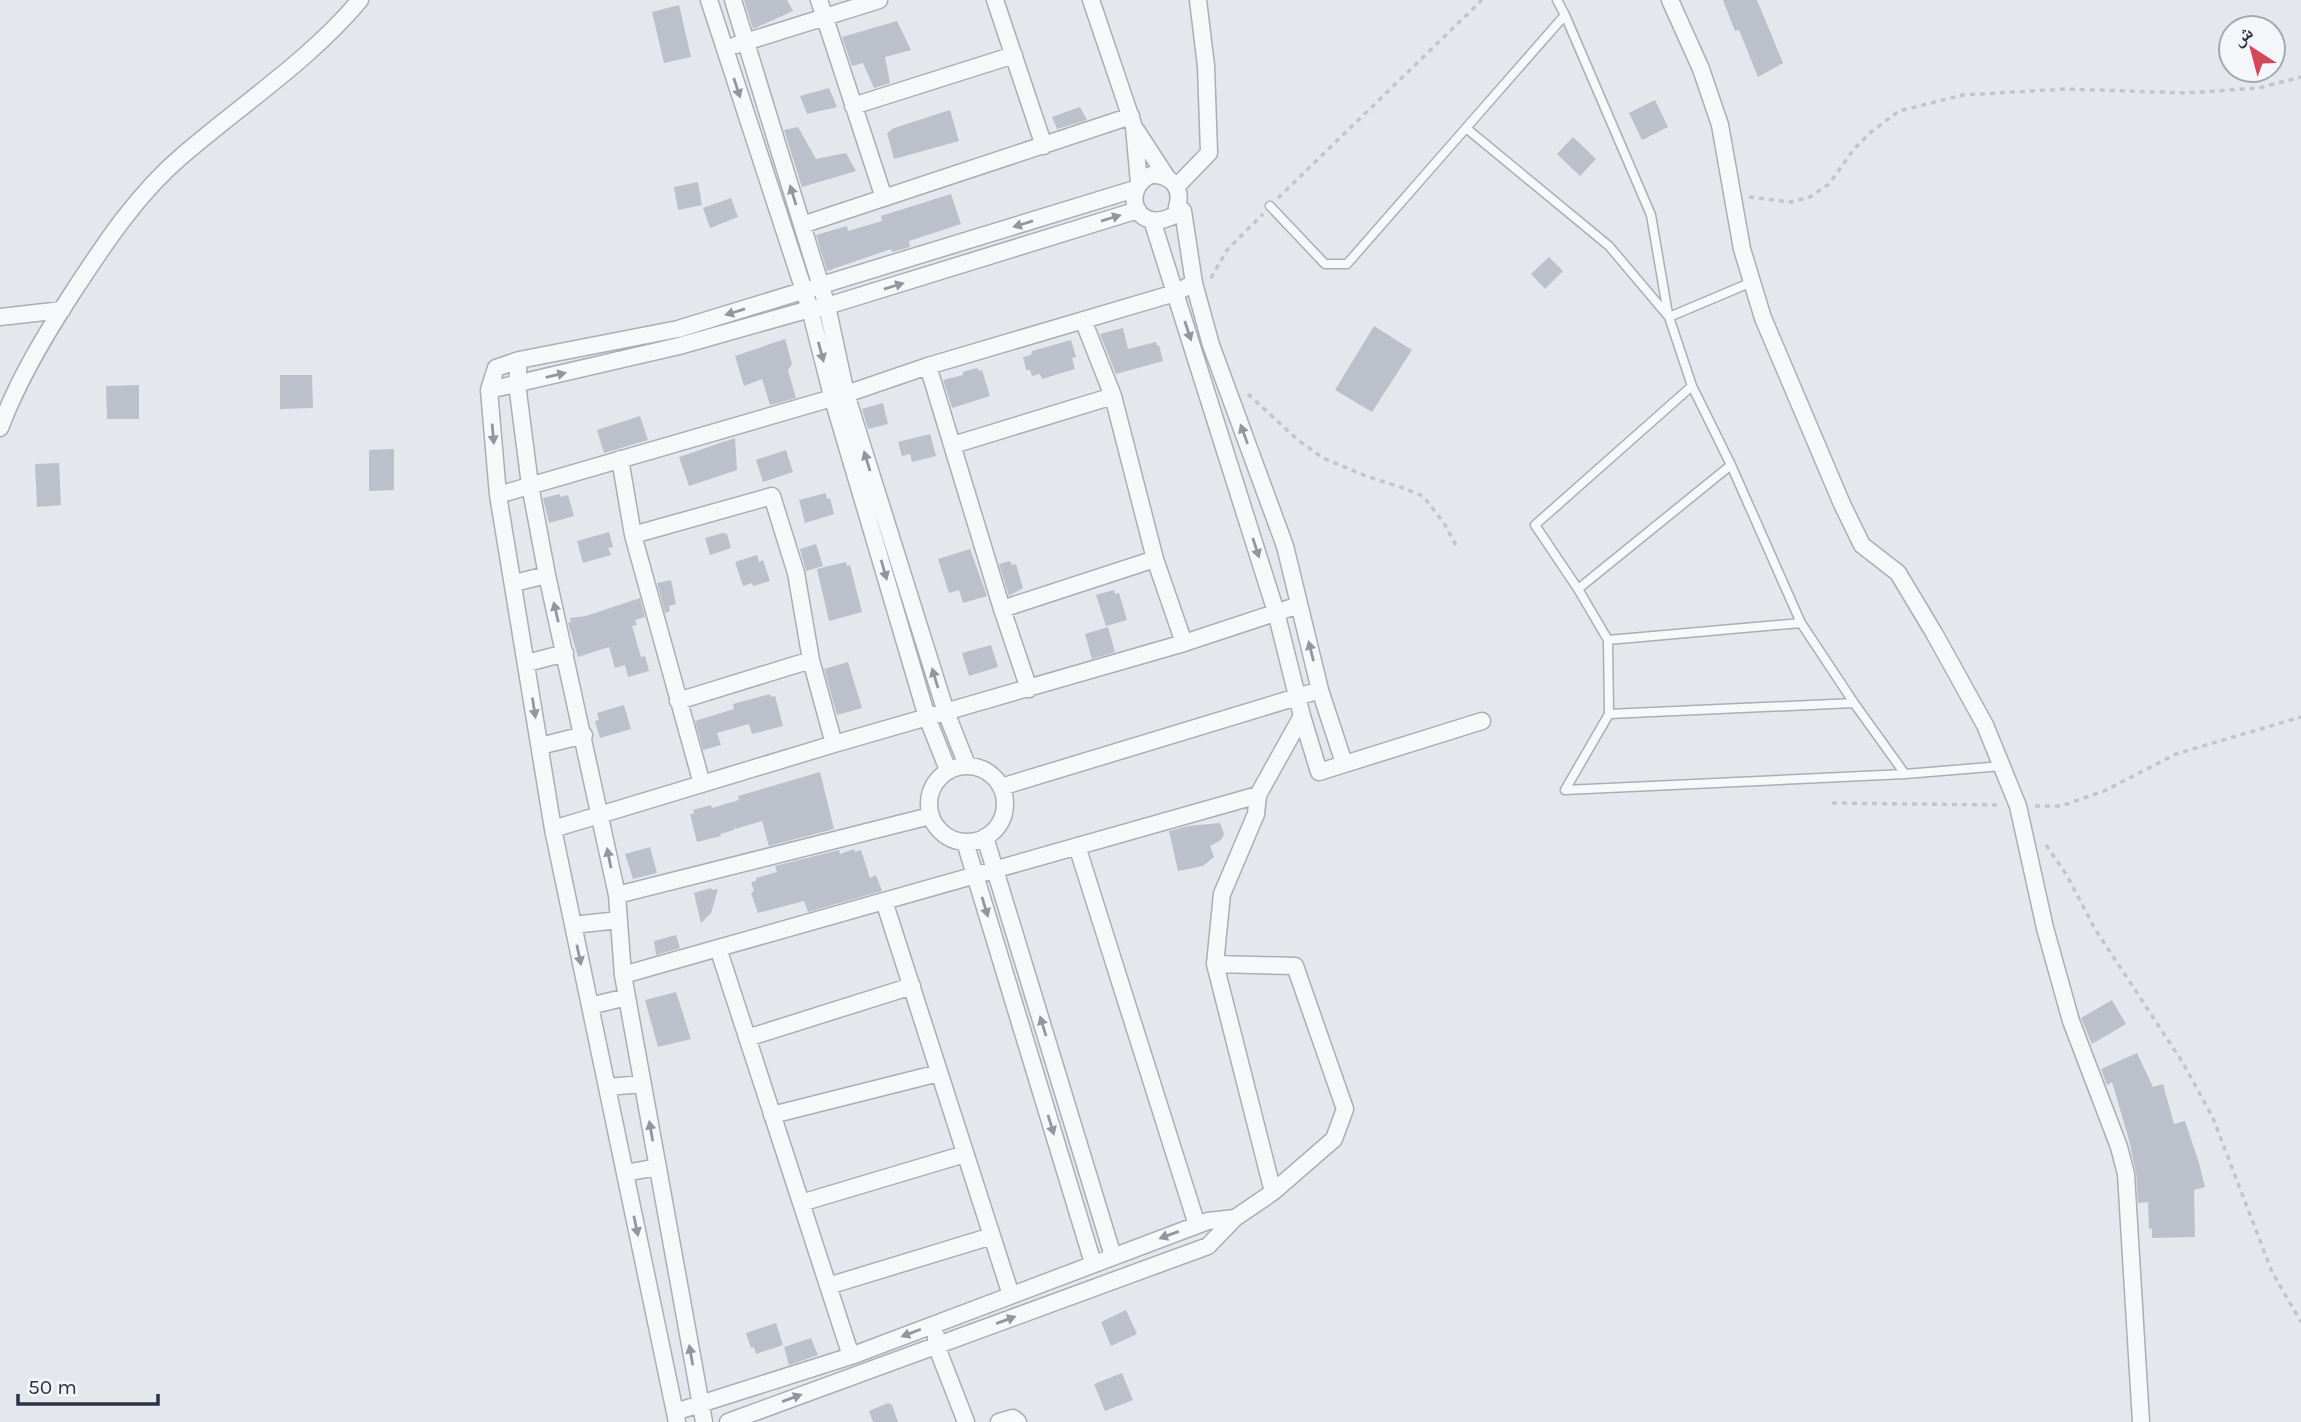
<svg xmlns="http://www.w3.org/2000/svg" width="2301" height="1422" font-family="Karla,'Noto Naskh Arabic',sans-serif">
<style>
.building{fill:#bbc0ca}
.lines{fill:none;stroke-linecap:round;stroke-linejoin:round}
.lane-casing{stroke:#a9aeb7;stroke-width:11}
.street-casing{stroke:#a9aeb7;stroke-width:19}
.path{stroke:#c2c5cb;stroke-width:3.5;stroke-dasharray:5 5;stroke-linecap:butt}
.lane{stroke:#f7f8fa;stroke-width:8}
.street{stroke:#f7f8fa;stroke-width:16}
.oneway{fill:#9196a0}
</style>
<rect width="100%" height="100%" fill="#e4e7ec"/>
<path class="building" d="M 744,0 L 787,0 L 793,11 L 753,29 Z
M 1723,0 L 1757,0 L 1783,63 L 1758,77 L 1739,30 L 1735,31 Z
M 679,5 L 691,57 L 664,63 L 652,12 Z
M 897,21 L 911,50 L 885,57 L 890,83 L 874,88 L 863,63 L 852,66 L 842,37 Z
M 829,88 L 837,107 L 807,114 L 800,96 Z
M 1655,100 L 1668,127 L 1642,140 L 1629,113 Z
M 1080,107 L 1087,120 L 1057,129 L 1052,117 Z
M 950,110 L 959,141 L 894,159 L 887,133 L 894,128 Z
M 798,127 L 816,159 L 846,153 L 856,171 L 802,187 L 784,130 Z
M 1573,137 L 1596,159 L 1580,176 L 1557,154 Z
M 698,182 L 702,205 L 678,210 L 674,187 Z
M 951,194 L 961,224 L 909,241 L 910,247 L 892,252 L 891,249 L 827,271 L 816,235 L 847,226 L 848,231 L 882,221 L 881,216 Z
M 731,198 L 738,217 L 710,228 L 703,208 Z
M 1549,257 L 1563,271 L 1545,289 L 1531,274 Z
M 1374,326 L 1412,350 L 1372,412 L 1335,390 Z
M 1123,328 L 1128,349 L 1156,342 L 1157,346 L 1159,345 L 1163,361 L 1116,374 L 1100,334 Z
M 785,339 L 792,364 L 788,370 L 796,398 L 770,405 L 762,379 L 744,386 L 735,356 Z
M 1071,340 L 1076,357 L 1072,358 L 1075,369 L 1042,379 L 1040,374 L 1032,376 L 1030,370 L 1026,370 L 1023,357 L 1031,355 L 1032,351 Z
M 977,368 L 979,371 L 982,370 L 990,396 L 952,408 L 943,380 L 963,375 L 963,372 Z
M 280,375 L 312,375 L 313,408 L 280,409 Z
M 139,385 L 139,419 L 107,419 L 106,386 Z
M 883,403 L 888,424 L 868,429 L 862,409 Z
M 640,416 L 648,440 L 604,453 L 597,430 Z
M 930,434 L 936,456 L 912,462 L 910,454 L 902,456 L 898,442 Z
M 735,438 L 737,470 L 689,486 L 679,457 Z
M 394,449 L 394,490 L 369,491 L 369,450 Z
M 786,450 L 793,472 L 763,482 L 756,460 Z
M 59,463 L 61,505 L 37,507 L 35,464 Z
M 826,493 L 827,499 L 830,498 L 834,514 L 805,523 L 799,500 Z
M 560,494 L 560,497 L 568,495 L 574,516 L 549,523 L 543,498 Z
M 609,532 L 613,547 L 608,548 L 611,555 L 583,563 L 577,541 Z
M 723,533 L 727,534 L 731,548 L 710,555 L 705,538 Z
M 816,544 L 823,566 L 806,571 L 800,549 Z
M 970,549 L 987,596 L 963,603 L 959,590 L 949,593 L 938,559 Z
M 757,555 L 759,562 L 763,560 L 770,581 L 753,586 L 752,583 L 743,586 L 735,562 Z
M 1010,561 L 1012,565 L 1016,564 L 1023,588 L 1009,596 L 999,564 Z
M 846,562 L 847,566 L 850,565 L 862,612 L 829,621 L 817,569 Z
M 671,580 L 676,604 L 669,606 L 670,611 L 665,613 L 657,583 Z
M 1114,590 L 1115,594 L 1119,593 L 1127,620 L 1106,626 L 1096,595 Z
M 640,598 L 645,617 L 635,620 L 637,625 L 632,626 L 641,657 L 645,656 L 649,671 L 628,677 L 625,665 L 615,668 L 609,647 L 578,657 L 568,623 L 571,622 L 570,618 L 586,616 Z
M 1108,627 L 1115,652 L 1092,659 L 1085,634 Z
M 991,645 L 998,667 L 969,676 L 962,653 Z
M 848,662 L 862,708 L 837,715 L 824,669 Z
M 770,694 L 771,697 L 775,696 L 783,726 L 752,734 L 749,724 L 717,733 L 721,745 L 703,750 L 695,721 L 734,709 L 733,704 Z
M 624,705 L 631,729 L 600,738 L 595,721 L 599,720 L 597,713 Z
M 820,772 L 834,829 L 769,846 L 762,821 L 735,829 L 734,826 L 734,830 L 720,834 L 721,836 L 697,842 L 690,814 L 694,814 L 693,810 L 711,805 L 712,808 L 739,800 L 738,796 Z
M 1220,823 L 1224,834 L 1221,840 L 1210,846 L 1214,857 L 1203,866 L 1178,871 L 1169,831 L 1188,826 Z
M 650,847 L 657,873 L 633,879 L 625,854 Z
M 854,849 L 855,852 L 861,850 L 870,878 L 876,875 L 882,891 L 808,912 L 804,901 L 758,913 L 751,893 L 754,891 L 751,882 L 756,881 L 756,878 L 777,872 L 775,866 L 839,850 L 840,854 Z
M 711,888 L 712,890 L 718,889 L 711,913 L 701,923 L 694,893 Z
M 676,935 L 680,948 L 656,955 L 654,941 Z
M 676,992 L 691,1039 L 658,1047 L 645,1000 Z
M 2112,1000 L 2126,1024 L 2092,1044 L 2081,1018 Z
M 2137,1053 L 2153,1087 L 2163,1084 L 2174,1124 L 2185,1121 L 2199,1163 L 2205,1187 L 2194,1190 L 2195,1237 L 2152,1238 L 2152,1228 L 2149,1229 L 2148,1202 L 2138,1203 L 2136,1173 L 2129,1140 L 2112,1082 L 2107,1085 L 2101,1069 Z
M 1126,1310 L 1137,1334 L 1111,1346 L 1101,1322 Z
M 776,1323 L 783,1345 L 756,1354 L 754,1347 L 751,1348 L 746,1333 Z
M 811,1338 L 818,1355 L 789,1365 L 784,1347 Z
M 1122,1373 L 1133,1400 L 1105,1411 L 1094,1384 Z
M 888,1403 L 892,1405 L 898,1422 L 873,1422 L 869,1411 Z"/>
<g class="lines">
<defs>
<path id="lane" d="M 1565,15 L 1651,215 L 1668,314
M 1466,128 L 1565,15 L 1557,0
M 1270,206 L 1325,264 L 1347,264 L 1466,128 L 1609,246 L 1669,317
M 1752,282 L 1669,317 L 1692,386 L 1535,525 L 1578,589 L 1608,640 L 1609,714 L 1565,790 L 1905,774 L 2002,766
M 1692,386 L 1731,465
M 1578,589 L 1731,465 L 1801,623
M 1608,640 L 1801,623 L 1854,703
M 1609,714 L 1854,703 L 1905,774"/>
<path id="street" d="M 709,0 L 810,309 L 832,396 L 927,717 L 948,770
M 733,0 L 827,306 L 846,394 L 946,712 L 967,765
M 819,0 L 884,198
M 995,0 L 1044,146
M 1091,0 L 1134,127 L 1139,183
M 1670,0 L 1701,69 L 1720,125 L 1742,249 L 1763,318 L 1842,504 L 1862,545 L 1898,573 L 1934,633 L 1985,725 L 2018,806 L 2045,928 L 2071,1021 L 2119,1147 L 2126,1174 L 2141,1422
M 736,45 L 879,0
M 853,106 L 1014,55
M 1136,130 L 1166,176
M 1151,175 C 1171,174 1183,188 1177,207 L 1183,211 C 1176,214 1169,219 1161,220 C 1132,225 1124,187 1151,175 Z
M 1177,186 L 1209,153 L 1206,66 L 1198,0
M 1183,211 L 1194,283 L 1211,345 L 1285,546 L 1320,690 L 1344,763
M 1152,220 L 1276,612 L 1302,716 L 1319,772 L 1482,721
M 802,225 L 1131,116
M 0,317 L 62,310
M 1083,320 L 1113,396 L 1155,559 L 1184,643
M 519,360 L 517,384 L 530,485 L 547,575 L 617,895 L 623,975 L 704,1422
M 928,366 L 1002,609 L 1029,689
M 489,390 L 679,346 L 810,309 L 827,306 L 1138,210
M 0,428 C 18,380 45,335 73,292 C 105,243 138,193 183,155 C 241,105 311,59 360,0
M 953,445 L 1113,396
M 620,459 L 633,535 L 702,784
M 498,495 L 846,394 L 928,366 L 1175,293 L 1194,283
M 633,535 L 772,496 L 796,573 L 811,660 L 834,744
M 514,583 L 547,575
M 1002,609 L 1155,559
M 527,663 L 565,653
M 678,701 L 811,660
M 540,746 L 584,735
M929 804a38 38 0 1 1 76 0a38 38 0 1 1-76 0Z
M 1001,787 L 1320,690
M 553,829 L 834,744 L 1184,643 L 1299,605
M 985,837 L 1113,1256
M 965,842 L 1093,1263
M 1077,846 L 1197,1225
M 617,895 L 930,816
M 884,901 L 1011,1295
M 573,925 L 619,920
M 718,948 L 851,1356
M 623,975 L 1258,795
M 590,1006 L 627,997
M 747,1038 L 912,986
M 607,1087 L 643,1084
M 772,1115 L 939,1073
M 625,1173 L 658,1167
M 1273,1192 L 1215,964 L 1222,894 L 1256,814 L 1258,795 L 1302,716
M 801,1203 L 965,1154
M 828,1286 L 992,1236
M 936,1336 L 936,1345 L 966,1422
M 675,1412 L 851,1356 L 1208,1221 L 1235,1218
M 677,1422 L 553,829 L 498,495 L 489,390 L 496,368 L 519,360 L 678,329 L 1135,189
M 728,1422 L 1208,1246 L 1235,1218 L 1273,1192 L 1334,1139 L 1345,1109 L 1295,966 L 1215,964
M 999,1422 L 1013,1418 L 1018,1422"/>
</defs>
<use href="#lane" class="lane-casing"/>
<use href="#street" class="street-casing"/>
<path class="path" d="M 1749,197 L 1791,202 L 1810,197 L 1829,184 L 1854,149 L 1871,132 L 1899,111 L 1963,95 L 2066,89 L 2187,93 L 2259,88 L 2301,77
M 1278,198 L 1482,0
M 1211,278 L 1227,250 L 1263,214
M 1248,394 L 1299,441 L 1323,458 L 1366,476 L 1403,488 L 1423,496 L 1444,523 L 1457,547
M 1832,803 L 1999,805
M 2035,806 L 2061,806 L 2104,791 L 2176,754 L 2301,717
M 2046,845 L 2066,874 L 2095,929 L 2183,1063 L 2213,1118 L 2272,1272 L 2301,1322"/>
<use href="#lane" class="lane"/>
<use href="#street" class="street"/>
</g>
<defs><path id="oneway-solid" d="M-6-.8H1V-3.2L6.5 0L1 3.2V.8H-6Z" transform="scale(1.75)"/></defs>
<g class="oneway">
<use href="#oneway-solid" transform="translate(737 88) rotate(72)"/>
<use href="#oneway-solid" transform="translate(793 195) rotate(-107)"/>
<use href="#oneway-solid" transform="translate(1111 218) rotate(-17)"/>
<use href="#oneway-solid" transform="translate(1023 224) rotate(163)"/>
<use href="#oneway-solid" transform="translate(894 286) rotate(-17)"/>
<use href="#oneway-solid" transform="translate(735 312) rotate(163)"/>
<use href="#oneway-solid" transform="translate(1188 331) rotate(72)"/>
<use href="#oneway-solid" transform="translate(821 352) rotate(75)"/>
<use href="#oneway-solid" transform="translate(556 375) rotate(-13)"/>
<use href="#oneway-solid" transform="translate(493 434) rotate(85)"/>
<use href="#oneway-solid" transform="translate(1244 434) rotate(-110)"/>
<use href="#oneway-solid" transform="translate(867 461) rotate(-107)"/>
<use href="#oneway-solid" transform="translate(1256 548) rotate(72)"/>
<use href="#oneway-solid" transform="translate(884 570) rotate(74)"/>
<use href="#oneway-solid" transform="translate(556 612) rotate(-103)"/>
<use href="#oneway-solid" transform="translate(1311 651) rotate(-104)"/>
<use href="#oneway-solid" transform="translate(935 678) rotate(-107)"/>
<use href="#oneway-solid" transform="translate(534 708) rotate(81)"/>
<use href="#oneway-solid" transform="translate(609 858) rotate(-101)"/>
<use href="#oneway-solid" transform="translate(985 907) rotate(73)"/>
<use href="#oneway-solid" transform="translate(579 955) rotate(78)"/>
<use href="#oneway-solid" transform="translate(1043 1026) rotate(-107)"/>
<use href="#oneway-solid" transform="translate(1051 1125) rotate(73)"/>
<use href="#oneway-solid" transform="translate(651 1131) rotate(-100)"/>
<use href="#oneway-solid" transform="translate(636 1226) rotate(78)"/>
<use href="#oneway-solid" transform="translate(1169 1235) rotate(160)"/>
<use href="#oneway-solid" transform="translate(1006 1320) rotate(-20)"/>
<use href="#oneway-solid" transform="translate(911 1333) rotate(159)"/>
<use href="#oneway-solid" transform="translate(691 1355) rotate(-100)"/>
<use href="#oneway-solid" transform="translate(792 1398) rotate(-20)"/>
</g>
<g transform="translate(2252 49) rotate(324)"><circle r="33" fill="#f4f6f9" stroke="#a4a8b1" stroke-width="2"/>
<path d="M0-5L12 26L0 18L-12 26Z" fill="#d1495b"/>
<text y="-10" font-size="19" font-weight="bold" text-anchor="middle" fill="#2b3445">ش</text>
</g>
<path d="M18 1394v10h140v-10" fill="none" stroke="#2b3445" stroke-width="3.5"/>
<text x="28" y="1394" font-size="21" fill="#2b3445" stroke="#f4f6f9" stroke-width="5" paint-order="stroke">50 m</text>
</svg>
